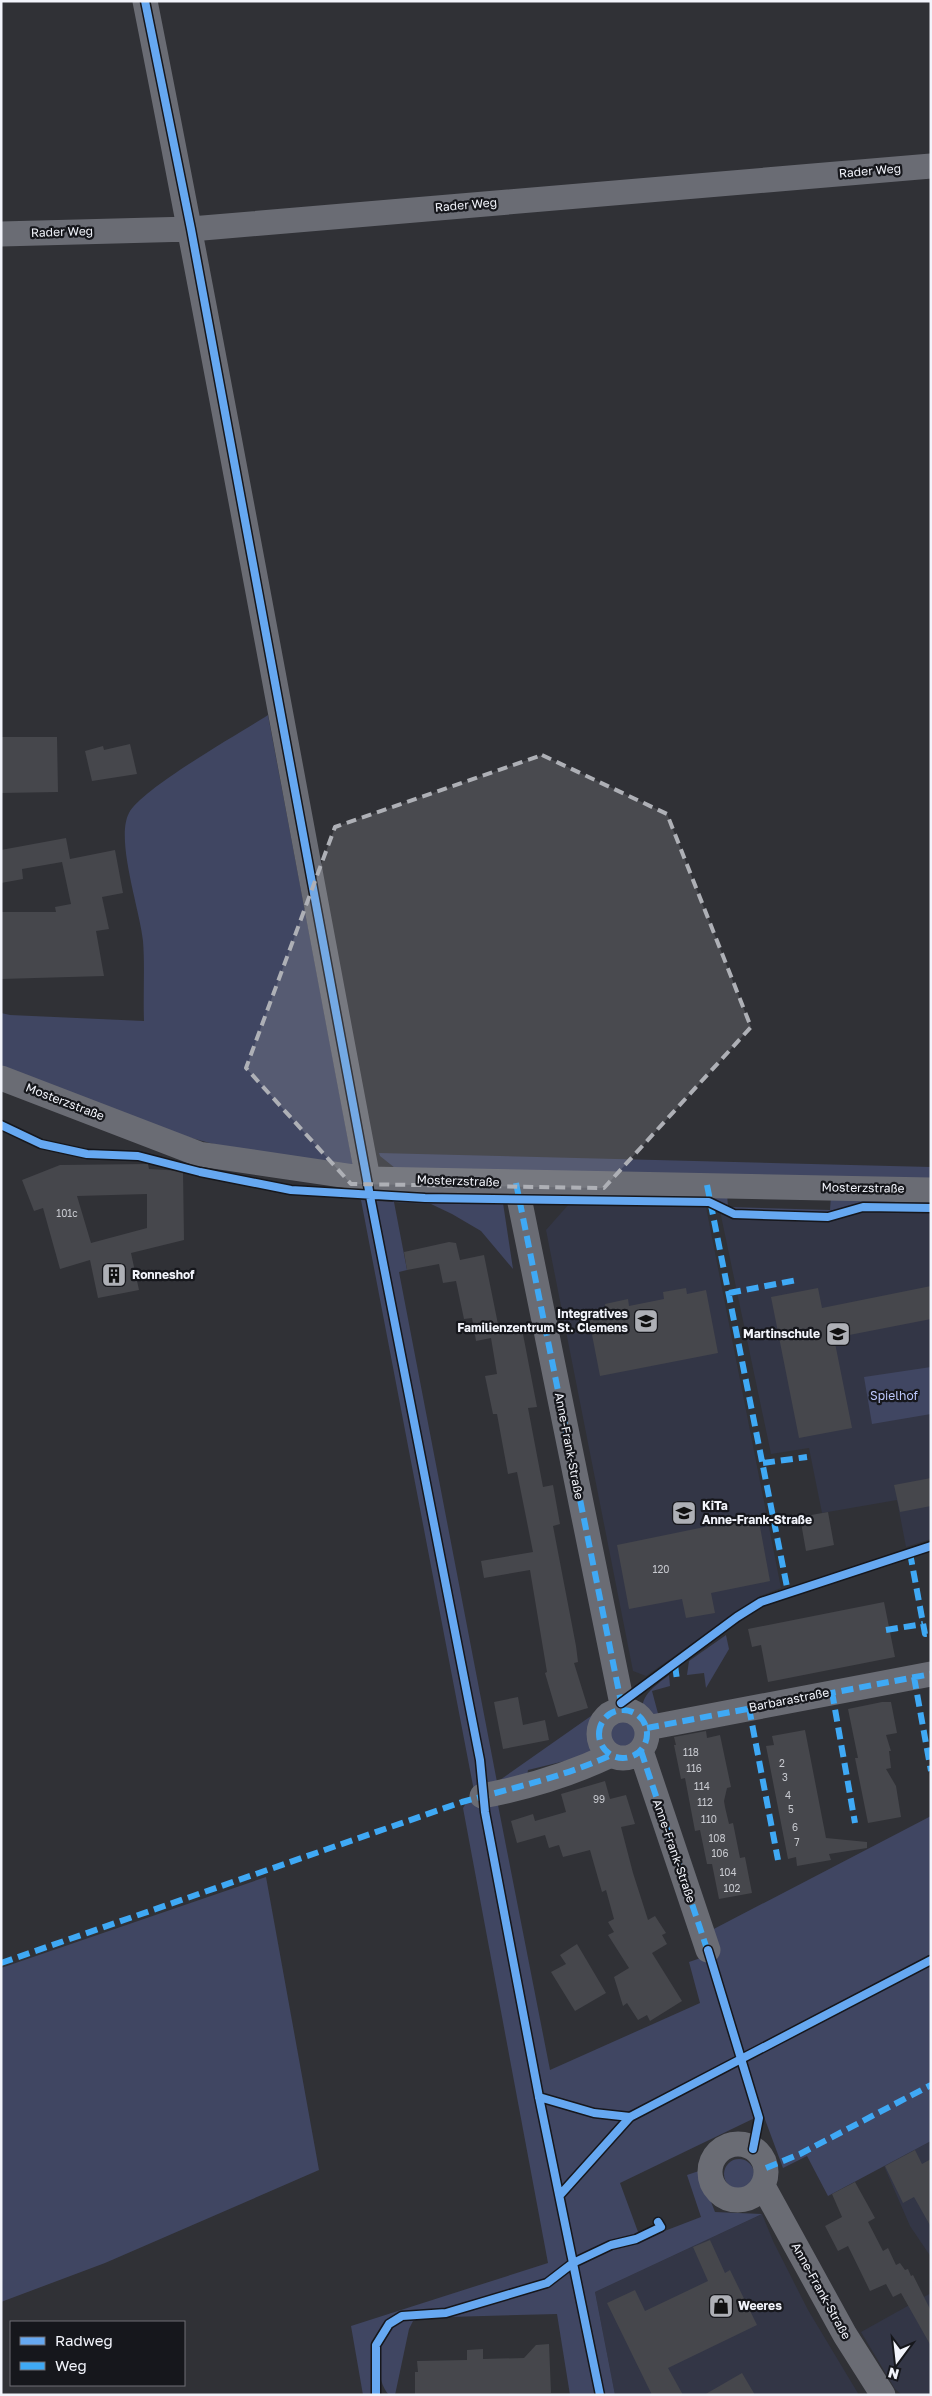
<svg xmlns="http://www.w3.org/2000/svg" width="932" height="2396" font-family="'Golos Text',sans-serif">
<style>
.built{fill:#333646}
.green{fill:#404662}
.building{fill:#46474c;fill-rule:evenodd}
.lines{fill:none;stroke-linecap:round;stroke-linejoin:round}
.minor{stroke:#6a6c74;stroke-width:25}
.quiet{stroke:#3fa9f5;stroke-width:6;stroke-dasharray:12 6;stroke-linecap:butt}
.cycleway-casing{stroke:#16171c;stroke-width:11}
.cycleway{stroke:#66a8f1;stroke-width:8}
.marked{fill:#aeb0b6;fill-opacity:0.2;stroke:#aeb0b6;stroke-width:4;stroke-dasharray:10 6;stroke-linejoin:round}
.labels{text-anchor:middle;stroke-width:4.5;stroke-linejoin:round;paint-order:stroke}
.number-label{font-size:10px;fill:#c7c9cf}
.street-label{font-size:12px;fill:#f2f4fb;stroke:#16171c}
.poi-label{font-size:12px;font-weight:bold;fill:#f2f4fb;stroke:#16171c;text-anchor:start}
.park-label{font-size:12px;fill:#bdc8fb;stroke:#16171c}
</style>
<rect width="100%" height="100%" fill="#303136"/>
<path class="built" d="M 569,1204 L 706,1207 L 781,1588 L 760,1596 L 646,1676 L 633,1671 L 546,1230 Z
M 869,1210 L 931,1211 L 931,1539 L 906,1547 L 897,1500 L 822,1513 L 809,1448 L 771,1454 L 720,1211 L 734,1219 L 828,1221 Z
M 931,2141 L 931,2257 L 910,2226 L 884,2166 Z
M 762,2214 L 773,2241 L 808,2310 L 859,2395 L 615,2395 L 595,2292 Z
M 931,2293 L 931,2395 L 902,2395 L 895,2389 L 861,2332 Z"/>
<path class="green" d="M 268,715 L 353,1166 L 232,1149 L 180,1135 L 1,1066 L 1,1013 L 10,1015 L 144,1021 C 143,994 145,967 143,941 C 140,910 115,839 129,813 C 142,788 239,734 268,715 Z
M 379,1153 L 931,1167 L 931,1180 L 395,1168 L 380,1156 Z
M 388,1191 L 727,1193 L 728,1207 L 830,1210 L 831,1195 L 931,1198 L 931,1211 L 869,1210 L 828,1221 L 734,1219 L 712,1207 L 503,1203 L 513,1269 L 481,1231 L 452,1214 L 431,1204 L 394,1202 L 407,1270 L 399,1272 L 497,1782 L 601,1709 L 592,1735 L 596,1747 L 593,1757 L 577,1758 L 528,1770 L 527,1776 L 497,1800 L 550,2070 L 700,2003 L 689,1962 L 715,1953 L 708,1932 L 931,1816 L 931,2141 L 828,2196 L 807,2156 L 783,2168 L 763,2114 L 620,2183 L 641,2240 L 701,2217 L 687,2175 L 699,2171 L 715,2212 L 762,2214 L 595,2292 L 615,2395 L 570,2395 L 557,2314 L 448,2317 L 552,2285 L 550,2278 C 516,2288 482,2303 447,2310 C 426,2314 401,2307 385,2324 C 368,2342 372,2372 373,2395 L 363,2395 L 351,2326 L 548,2263 L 463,1808 L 474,1791 L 361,1200 L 393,1202 Z
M 931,1367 L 931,1414 L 872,1424 L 864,1377 Z
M 726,1635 L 729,1649 L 706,1688 L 704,1673 L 687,1675 L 689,1661 Z
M 669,1675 L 670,1686 L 652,1691 L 660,1721 L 643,1713 C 639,1695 657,1685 669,1675 Z
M608 1733a15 15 0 1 1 30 0a15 15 0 1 1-30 0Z
M 266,1877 L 319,2170 L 105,2263 L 1,2302 L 1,1968 Z
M724 2174a15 15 0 1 1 30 0a15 15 0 1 1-30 0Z
M 423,2317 L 413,2321 L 409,2329 L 395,2395 L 389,2395 C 376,2381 375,2347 387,2332 C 395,2321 410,2318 423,2317 Z"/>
<path class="building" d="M 1,737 L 57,737 L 58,792 L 1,793 Z
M 130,744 L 137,774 L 92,781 L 85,751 L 103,746 L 104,750 Z
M 66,838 L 70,859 L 115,850 L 123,893 L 102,897 L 109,929 L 96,931 L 104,976 L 1,979 L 1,912 L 56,912 L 55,907 L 71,904 L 62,862 L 22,869 L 23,879 L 1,883 L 1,850 Z
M 148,1164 L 149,1169 L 183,1171 L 184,1240 L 131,1253 L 139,1290 L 98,1298 L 90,1260 L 60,1269 L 43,1208 L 34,1211 L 22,1180 L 60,1165 ZM 147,1194 L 147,1228 L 91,1243 L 77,1196 Z
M 449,1242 L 456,1243 L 460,1260 L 484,1255 L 500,1334 L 522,1329 L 537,1407 L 528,1408 L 543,1487 L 553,1485 L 560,1524 L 553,1526 L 576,1646 L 578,1662 L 574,1663 L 588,1708 L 558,1717 L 545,1673 L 547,1672 L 530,1570 L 484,1578 L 481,1561 L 533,1552 L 517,1472 L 508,1474 L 497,1414 L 493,1414 L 485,1376 L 497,1374 L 491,1338 L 476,1341 L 472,1318 L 464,1319 L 456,1281 L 443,1283 L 439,1264 L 407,1270 L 404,1252 Z
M 931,1286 L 931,1319 L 834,1338 L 852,1428 L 799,1438 L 771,1297 L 818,1288 L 822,1308 Z
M 686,1288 L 687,1294 L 706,1290 L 718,1353 L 600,1376 L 588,1314 L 606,1310 L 605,1304 L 628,1299 L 629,1306 L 664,1299 L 663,1292 Z
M 931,1478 L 931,1506 L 900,1512 L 894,1485 Z
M 828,1512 L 834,1545 L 806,1551 L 800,1517 Z
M 758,1516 L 770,1581 L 711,1593 L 715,1613 L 686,1618 L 682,1599 L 629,1609 L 617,1545 Z
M 884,1602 L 895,1657 L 768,1682 L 761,1645 L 752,1647 L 748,1629 Z
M 518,1697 L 523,1725 L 545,1720 L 549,1740 L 503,1749 L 494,1702 Z
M 882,1702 L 891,1702 L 897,1733 L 886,1735 L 891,1751 L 889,1751 L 891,1768 L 886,1769 L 896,1786 L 901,1817 L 868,1823 L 855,1758 L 858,1758 L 848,1709 Z
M 805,1730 L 826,1838 L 867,1842 L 867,1848 L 829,1854 L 831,1860 L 797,1866 L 796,1857 L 788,1859 L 766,1746 L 774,1745 L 772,1736 Z
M 706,1731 L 707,1738 L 720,1735 L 731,1787 L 727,1788 L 724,1801 L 725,1807 L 729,1824 L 733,1823 L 740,1858 L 745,1857 L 752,1893 L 719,1899 L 712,1864 L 707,1864 L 700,1830 L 695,1831 L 685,1778 L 681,1779 L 674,1745 L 676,1745 L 674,1737 Z
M 605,1781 L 610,1799 L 626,1795 L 635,1824 L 621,1827 L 633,1873 L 648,1920 L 655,1916 L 666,1933 L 662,1935 L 667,1944 L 652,1953 L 682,2001 L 650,2021 L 647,2015 L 638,2020 L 627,2003 L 623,2006 L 614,1977 L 629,1968 L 608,1935 L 614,1932 L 608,1922 L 614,1919 L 606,1890 L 602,1892 L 590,1850 L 563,1857 L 559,1845 L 549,1848 L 545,1835 L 517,1843 L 511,1821 L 533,1814 L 535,1821 L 566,1812 L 561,1794 Z
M 577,1944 L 606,1993 L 575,2011 L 551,1972 L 566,1964 L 560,1955 Z
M 915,2150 L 922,2164 L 931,2159 L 931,2227 L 914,2197 L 903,2203 L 885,2166 Z
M 855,2182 L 875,2218 L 868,2222 L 883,2251 L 888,2248 L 896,2265 L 900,2263 L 905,2270 L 908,2269 L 911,2276 L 913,2275 L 931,2311 L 931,2346 L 901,2293 L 893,2297 L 886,2284 L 870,2291 L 848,2246 L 838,2251 L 825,2226 L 842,2217 L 832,2194 Z
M 710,2240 L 725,2273 L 730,2270 L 757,2325 L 668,2368 L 683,2395 L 652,2395 L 607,2303 L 635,2290 L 645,2311 L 708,2281 L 693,2247 Z
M 549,2344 L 551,2393 L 415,2395 L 415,2372 L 418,2372 L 417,2361 L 467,2360 L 467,2350 L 483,2349 L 483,2359 L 524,2358 L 536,2345 Z
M 742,2373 L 755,2395 L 704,2395 Z"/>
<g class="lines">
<path class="minor" d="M 145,1 C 223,393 293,786 368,1179
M 1,234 L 191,229 L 931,166
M 1,1078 L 199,1154 L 368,1179 L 931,1190
M 516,1183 L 623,1709
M599 1734a24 24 0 1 1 48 0a24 24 0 1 1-48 0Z
M 647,1728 L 931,1674
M 641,1751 L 708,1950
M 482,1796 C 525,1788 571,1774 611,1755
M710 2172a28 28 0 1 1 56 0a28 28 0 1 1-56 0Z
M 763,2186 L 845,2335 L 883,2395"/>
<path class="quiet" d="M 516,1183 L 622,1707
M 707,1185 L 788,1592
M 729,1293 L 797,1280
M 763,1463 L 807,1457
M 910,1553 L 925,1634 L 931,1633
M 886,1630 L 923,1624
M 675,1665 L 677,1680
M 914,1677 L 931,1771
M 832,1692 L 855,1823
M 749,1708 L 778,1860
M599 1734a24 24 0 1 1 48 0a24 24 0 1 1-48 0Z
M 647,1728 L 931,1674
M 641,1751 L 709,1955
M 1,1963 L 462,1802 C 512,1788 564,1777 611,1755
M 766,2168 L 800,2154 L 931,2085"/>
<defs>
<path id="cycleway" d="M 145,1 L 191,229 L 370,1196 L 480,1760 L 485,1812 L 539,2097 L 600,2395
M 1,1125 L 41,1144 L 87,1154 L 138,1156 L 200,1172 L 291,1190 L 425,1198 L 709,1202 L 734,1214 L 828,1217 L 863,1207 L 931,1208
M 621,1703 L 737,1617 L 761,1602 L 931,1546
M 708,1950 L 759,2118 L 753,2149
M 539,2097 L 594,2113 L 630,2117
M 560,2195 L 630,2117 L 931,1960
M 376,2395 L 376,2345 L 389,2324 L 402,2316 L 446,2313 L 547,2283 L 573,2263 L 611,2245 L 636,2239 L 661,2227 L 658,2222"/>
</defs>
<use href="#cycleway" class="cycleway-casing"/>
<use href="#cycleway" class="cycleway"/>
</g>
<path class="marked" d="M 542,755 L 667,814 L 751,1027 L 604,1188 L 351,1184 L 246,1068 L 335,827 Z"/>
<defs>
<symbol id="building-square" viewBox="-11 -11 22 22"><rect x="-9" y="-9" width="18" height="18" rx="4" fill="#aeb0b6" stroke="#16171c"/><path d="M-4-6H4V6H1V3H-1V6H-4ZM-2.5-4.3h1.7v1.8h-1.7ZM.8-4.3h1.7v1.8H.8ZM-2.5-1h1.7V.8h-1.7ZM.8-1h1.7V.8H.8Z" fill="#111"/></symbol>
<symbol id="school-square" viewBox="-11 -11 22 22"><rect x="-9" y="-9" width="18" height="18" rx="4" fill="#aeb0b6" stroke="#16171c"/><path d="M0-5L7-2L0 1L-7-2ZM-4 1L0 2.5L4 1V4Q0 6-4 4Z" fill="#111"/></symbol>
<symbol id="shop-square" viewBox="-11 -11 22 22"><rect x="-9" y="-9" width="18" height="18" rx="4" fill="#aeb0b6" stroke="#16171c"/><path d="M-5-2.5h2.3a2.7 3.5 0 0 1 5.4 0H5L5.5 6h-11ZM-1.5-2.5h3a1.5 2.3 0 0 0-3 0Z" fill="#111"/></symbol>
</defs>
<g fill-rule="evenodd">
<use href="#building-square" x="100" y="1261" width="28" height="28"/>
<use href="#school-square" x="632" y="1307" width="28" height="28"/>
<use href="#school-square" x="824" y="1320" width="28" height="28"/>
<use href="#school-square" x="670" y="1499" width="28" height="28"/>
<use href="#shop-square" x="707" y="2292" width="28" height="28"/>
</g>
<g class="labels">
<g class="number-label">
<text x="67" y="1217">101c</text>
<text x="661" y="1573">120</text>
<text x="691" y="1756">118</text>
<text x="782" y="1767">2</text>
<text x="694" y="1772">116</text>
<text x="785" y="1781">3</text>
<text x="702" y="1790">114</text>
<text x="788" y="1799">4</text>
<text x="599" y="1803">99</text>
<text x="705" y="1806">112</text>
<text x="791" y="1813">5</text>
<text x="709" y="1823">110</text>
<text x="795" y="1831">6</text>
<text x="717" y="1842">108</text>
<text x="797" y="1846">7</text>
<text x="720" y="1857">106</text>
<text x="728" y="1876">104</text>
<text x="732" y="1892">102</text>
</g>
<g class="street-label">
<text transform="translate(870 171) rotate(-5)" y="4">Rader Weg</text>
<text transform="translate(466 205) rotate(-5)" y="4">Rader Weg</text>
<text transform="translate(62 232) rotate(-2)" y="4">Rader Weg</text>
<text transform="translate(65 1102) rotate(21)" y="4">Mosterzstraße</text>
<text transform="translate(458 1181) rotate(2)" y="4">Mosterzstraße</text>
<text transform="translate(863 1188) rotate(1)" y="4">Mosterzstraße</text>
<text transform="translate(569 1446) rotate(79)" y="4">Anne-Frank-Straße</text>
<text transform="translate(789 1700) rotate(-11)" y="4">Barbarastraße</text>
<text transform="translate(674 1851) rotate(71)" y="4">Anne-Frank-Straße</text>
<text transform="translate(821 2291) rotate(61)" y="4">Anne-Frank-Straße</text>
</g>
<g class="poi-label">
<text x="132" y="1279">Ronneshof</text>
<text x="628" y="1318" text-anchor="end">Integratives<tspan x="628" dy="14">Familienzentrum St. Clemens</tspan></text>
<text x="820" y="1338" text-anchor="end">Martinschule</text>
<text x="702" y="1510">KiTa<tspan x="702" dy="14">Anne-Frank-Straße</tspan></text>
<text x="738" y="2310">Weeres</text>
</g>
<g class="park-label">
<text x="894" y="1400">Spielhof</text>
</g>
</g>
<rect width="932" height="2396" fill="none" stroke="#f2f4fb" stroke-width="5"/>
<rect x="10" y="2321" width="175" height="65" fill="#16171c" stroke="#6e6f75"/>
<rect x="20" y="2337" width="25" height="8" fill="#66a8f1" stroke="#6e6f75"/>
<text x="55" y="2346" font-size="15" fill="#f2f4fb">Radweg</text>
<rect x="20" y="2362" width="25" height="8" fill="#3fa9f5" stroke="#6e6f75"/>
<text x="55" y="2371" font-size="15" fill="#f2f4fb">Weg</text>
<g transform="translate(897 2361) rotate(195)" stroke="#16171c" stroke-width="4" paint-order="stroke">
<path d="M0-4L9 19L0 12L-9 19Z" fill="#f2f4fb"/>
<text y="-8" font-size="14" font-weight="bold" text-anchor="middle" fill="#f2f4fb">N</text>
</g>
</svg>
